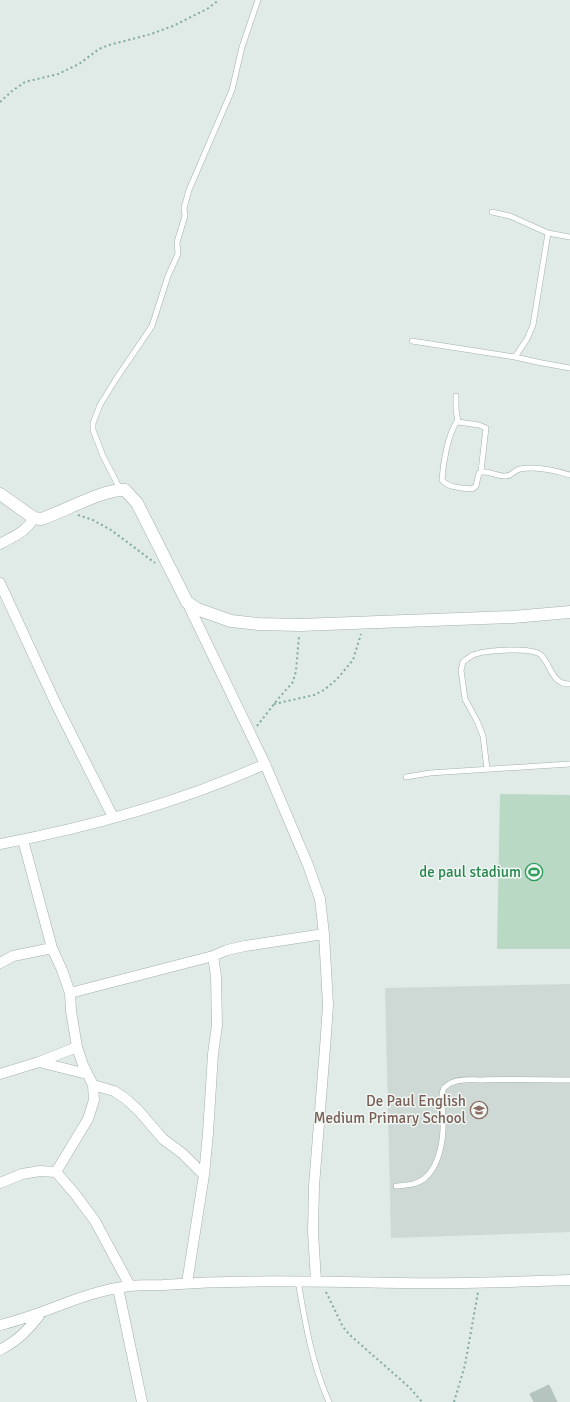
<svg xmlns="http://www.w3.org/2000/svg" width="570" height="1402" font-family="Signika,sans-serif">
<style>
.built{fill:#ced9d5}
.pitch{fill:#bad9c5}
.building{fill:#b5c4bf;stroke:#b3c3bd}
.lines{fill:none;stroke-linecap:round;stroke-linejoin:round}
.service-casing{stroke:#a3b1ad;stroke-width:6}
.minor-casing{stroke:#a3b1ad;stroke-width:11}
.tertiary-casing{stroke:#a3b1ad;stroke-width:13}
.path{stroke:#82aba1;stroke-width:2;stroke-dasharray:2 3;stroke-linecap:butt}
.service{stroke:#fff;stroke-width:5}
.minor{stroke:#fff;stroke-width:10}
.tertiary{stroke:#fff;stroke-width:12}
.labels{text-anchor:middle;stroke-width:3;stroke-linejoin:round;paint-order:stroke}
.leisure-label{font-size:15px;fill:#27864d;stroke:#f0f6f4;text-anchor:end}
.education-label{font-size:15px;fill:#785e54;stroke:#f0f6f4;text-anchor:end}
</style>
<rect width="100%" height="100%" fill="#e0eae6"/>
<path class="built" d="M 570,984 L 570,1232 L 391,1238 L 385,988 Z"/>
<path class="pitch" d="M 500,794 L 570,795 L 570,949 L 497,949 Z"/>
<path class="building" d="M 549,1385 L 557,1402 L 534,1402 L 530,1394 Z"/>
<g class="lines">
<defs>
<path id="service" d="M 492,212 L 510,216 L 548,233 L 570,237
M 412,341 L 515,357 L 542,363 L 570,368
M 515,357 L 527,339 L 533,325 L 548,233
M 456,396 L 456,409 L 458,422 L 479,425 L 486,428 L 481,471
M 457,421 C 448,435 443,462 442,480 C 448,488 463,488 472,489 L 476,486 L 479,473 C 487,469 497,477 506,476 C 512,476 514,470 520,469 C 536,466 554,470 570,475
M 120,489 L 103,456 L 93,430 L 93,423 L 100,405 L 116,379 L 152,326 L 168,276 L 178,254 L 177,242 L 185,216 L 184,208 L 189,190 L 232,90 L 242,47 L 258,0
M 487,769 L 483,736 L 477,721 L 465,699 L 461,670 L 463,662 C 467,659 471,655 476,654 C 488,650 532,647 541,655 C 551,665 552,685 570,684
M 406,777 L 430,773 L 570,764
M 396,1186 C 406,1185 417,1185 425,1178 C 441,1164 444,1136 443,1115 C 442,1108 440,1095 444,1088 C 445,1087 450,1083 451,1083 C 460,1078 473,1080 482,1080 C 511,1079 541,1080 570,1080
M 298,1281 C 305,1322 312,1364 329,1402"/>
<path id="minor" d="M 0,544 C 14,536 25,533 34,518
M 0,583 L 56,704 L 113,817
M 187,602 L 265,764 L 308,865 L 320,899 L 324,934 L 328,1005 L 325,1048 L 314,1186 L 313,1232 L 316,1281
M 23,840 L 52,948 L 62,970 L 70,993 L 71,1011 L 77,1047 L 83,1065 L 93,1085 L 94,1100 L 88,1119 L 56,1172
M 0,844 C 90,827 181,802 265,764
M 0,963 L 13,956 L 52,948
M 70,993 L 213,956 L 227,950 L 245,946 L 324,934
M 39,1062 L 87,1074
M 0,1074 L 39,1062 L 77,1047
M 93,1085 L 114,1091 L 126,1099 L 139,1111 L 163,1139 L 183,1154 L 204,1175
M 0,1183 L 22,1174 L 40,1171 L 56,1172 L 75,1194 L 95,1221 L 130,1286
M 187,1283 L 204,1175 L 208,1133 L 213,1054 L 217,1025 L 216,976 L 213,956
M 118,1288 L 142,1402
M 0,1325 C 44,1315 84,1291 130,1286 C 141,1285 152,1285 163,1285 C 242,1279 322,1282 401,1283 C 457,1284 514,1282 570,1280
M 0,1350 C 20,1339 28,1330 42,1312"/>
<path id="tertiary" d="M 0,494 L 34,518 L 41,519 C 63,512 105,488 125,490 L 137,503 L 187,602 L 197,609 L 231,621 L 258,624 L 300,625 L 513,617 L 570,612"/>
</defs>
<use href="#service" class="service-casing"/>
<use href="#minor" class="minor-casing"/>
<use href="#tertiary" class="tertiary-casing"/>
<path class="path" d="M 0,102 L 12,91 L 25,82 L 58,74 L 79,64 L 99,49 L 109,45 L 151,34 L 173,26 L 207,9 L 219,0
M 78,515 L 93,520 L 111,530 L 155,563
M 274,704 L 314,695 L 324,690 L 337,679 L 353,660 L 361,634
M 257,726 L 278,699 L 293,682 L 296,671 L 299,636
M 326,1292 L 343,1327 L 351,1336 L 409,1387 L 422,1402
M 454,1402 L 465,1365 L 478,1292"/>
<use href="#service" class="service"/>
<use href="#minor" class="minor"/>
<use href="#tertiary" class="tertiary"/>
</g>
<defs>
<symbol id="stadium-ring" viewBox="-11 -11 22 22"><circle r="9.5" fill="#f0f6f4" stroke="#2e9e5b" stroke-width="1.5"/><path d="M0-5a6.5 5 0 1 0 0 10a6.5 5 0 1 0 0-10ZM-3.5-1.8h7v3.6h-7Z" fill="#2e9e5b"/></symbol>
<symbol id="school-ring" viewBox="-11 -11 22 22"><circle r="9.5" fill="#f0f6f4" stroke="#8d6e63" stroke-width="1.5"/><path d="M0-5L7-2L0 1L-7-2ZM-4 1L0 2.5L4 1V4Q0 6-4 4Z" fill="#8d6e63"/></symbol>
</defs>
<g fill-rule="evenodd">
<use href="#stadium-ring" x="524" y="862" width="20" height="20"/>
<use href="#school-ring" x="469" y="1100" width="20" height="20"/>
</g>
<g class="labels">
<g class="leisure-label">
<text x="521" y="877">de paul stadium</text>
</g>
<g class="education-label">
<text x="466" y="1106">De Paul English<tspan x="466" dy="17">Medium Primary School</tspan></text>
</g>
</g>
</svg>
